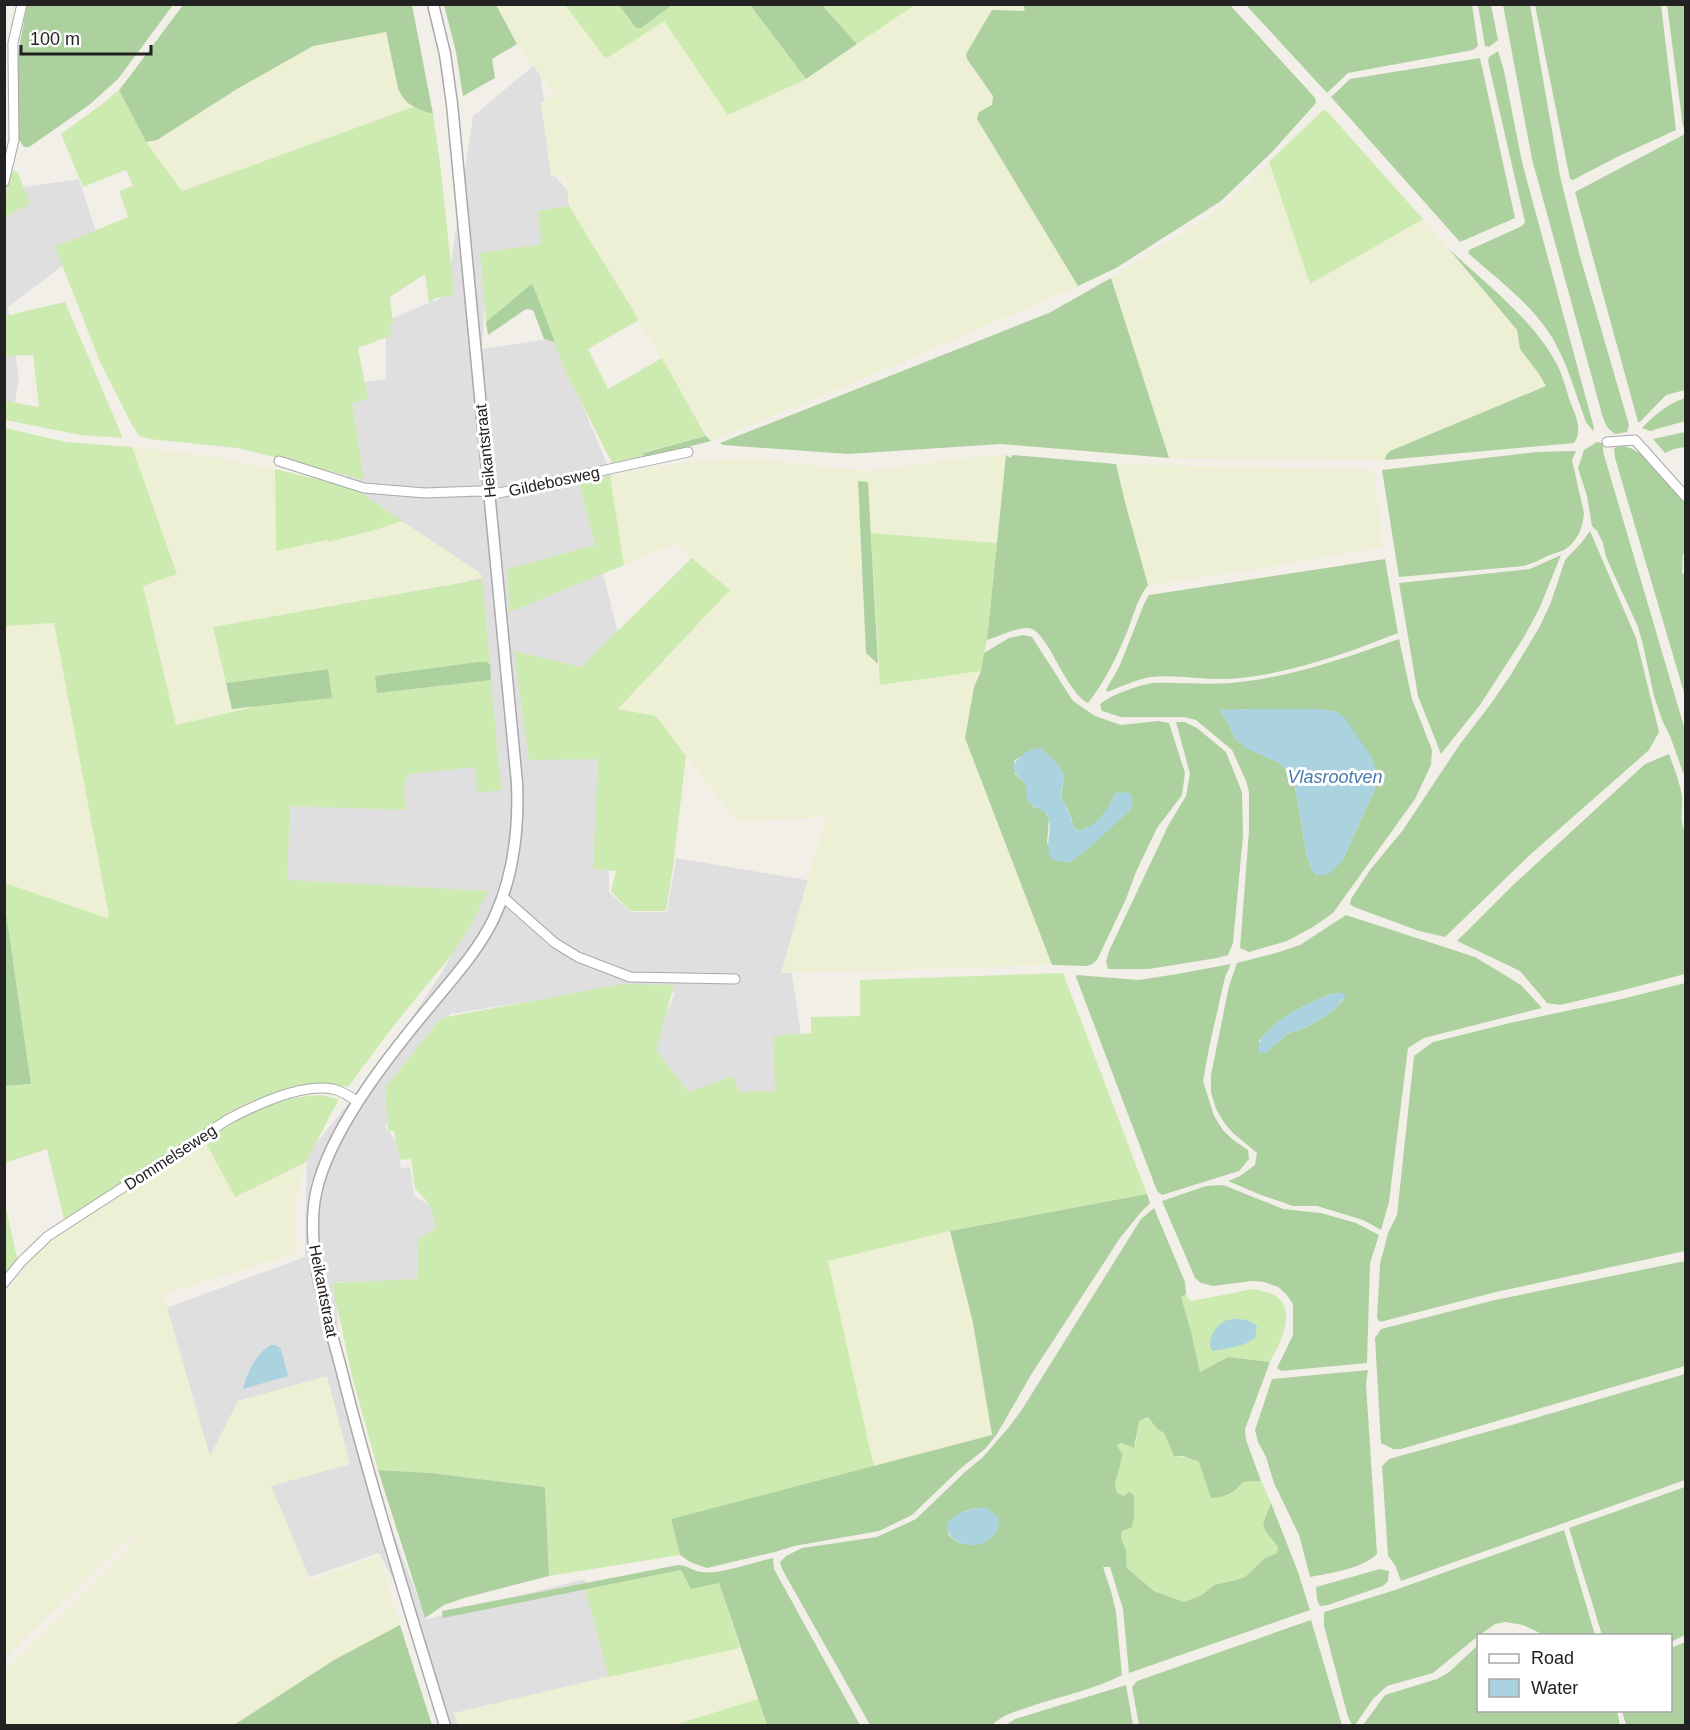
<svg xmlns="http://www.w3.org/2000/svg" width="1690" height="1730" font-family="Arial,sans-serif">
<style>
.residential{fill:#e0dfdf}
.farmland{fill:#eef0d5}
.grass{fill:#cdebb0}
.forest{fill:#add19e;fill-rule:evenodd}
.water{fill:#aad3df}
.lines{fill:none;stroke-linecap:round;stroke-linejoin:round}
.minor-casing{stroke:#a9a9a9;stroke-width:11}
.tertiary-casing{stroke:#a9a9a9;stroke-width:13}
.minor{stroke:#fff;stroke-width:9}
.tertiary{stroke:#fff;stroke-width:10}
.labels{text-anchor:middle;stroke-width:6;stroke-linejoin:round;paint-order:stroke}
.street-label{font-size:16px;fill:#222;stroke:#fff}
.water-label{font-size:18px;font-style:italic;fill:#4a7aab;stroke:#fff}
</style>
<rect width="100%" height="100%" fill="#f2efe9"/>
<path class="residential" d="M 538,62 L 556,177 L 567,190 L 571,218 L 549,251 L 487,261 L 482,349 L 554,338 L 612,476 L 585,480 L 594,537 L 619,636 L 598,757 L 594,868 L 609,871 L 609,892 L 631,912 L 667,912 L 676,858 L 812,881 L 792,975 L 803,1046 L 783,1093 L 683,1095 L 649,1056 L 675,993 L 620,987 L 450,1014 L 385,1127 L 396,1140 L 401,1168 L 410,1167 L 414,1196 L 434,1207 L 439,1236 L 428,1282 L 336,1282 L 339,1354 L 363,1453 L 426,1619 L 585,1579 L 610,1678 L 581,1725 L 452,1725 L 422,1635 L 379,1553 L 301,1580 L 209,1463 L 166,1308 L 305,1257 L 307,1154 L 376,1070 L 443,971 L 478,897 L 283,884 L 291,735 L 475,589 L 388,511 L 348,488 L 341,386 L 386,379 L 386,321 L 446,296 L 473,116 Z
M 5,171 L 25,187 L 79,179 L 97,235 L 57,270 L 8,307 L 19,379 L 14,409 L 5,416 Z"/>
<path class="farmland" d="M 496,5 L 565,5 L 606,59 L 664,21 L 729,115 L 806,79 L 915,5 L 1023,5 L 1025,10 L 1022,11 L 992,10 L 967,59 L 993,96 L 994,102 L 992,105 L 979,112 L 977,120 L 1078,286 L 851,384 L 711,441 L 569,206 L 566,177 L 551,176 L 541,103 L 554,94 L 517,44 Z
M 387,32 L 398,88 L 406,102 L 413,107 L 182,191 L 146,142 L 157,140 L 237,89 L 313,46 Z
M 1269,162 L 1310,284 L 1423,219 L 1517,330 L 1520,349 L 1539,374 L 1545,383 L 1545,387 L 1390,451 L 1386,455 L 1385,460 L 1169,458 L 1111,278 L 1223,207 Z
M 132,447 L 217,457 L 275,469 L 275,506 L 329,542 L 378,529 L 402,521 L 480,573 L 483,578 L 213,627 L 232,709 L 249,708 L 176,725 L 143,585 L 177,574 Z
M 1006,455 L 997,543 L 871,533 L 868,482 L 858,481 L 866,653 L 878,664 L 881,685 L 981,671 L 974,687 L 965,738 L 1052,965 L 945,969 L 781,973 L 826,817 L 737,822 L 656,716 L 618,710 L 730,590 L 675,544 L 624,565 L 610,476 L 679,463 L 751,458 L 865,471 L 972,457 Z
M 1116,464 L 1374,470 L 1383,547 L 1253,570 L 1148,585 L 1126,506 Z
M 54,623 L 109,916 L 107,918 L 5,883 L 5,626 Z
M 205,1141 L 235,1196 L 306,1162 L 296,1200 L 295,1234 L 298,1253 L 163,1294 L 210,1456 L 238,1401 L 327,1376 L 350,1464 L 271,1486 L 311,1581 L 379,1555 L 400,1625 L 334,1660 L 234,1725 L 5,1725 L 5,1670 L 136,1541 L 131,1536 L 5,1658 L 5,1293 L 38,1250 L 111,1199 Z
M 950,1231 L 973,1323 L 992,1435 L 874,1467 L 828,1261 Z
M 740,1648 L 758,1699 L 671,1726 L 458,1725 L 454,1713 L 594,1680 Z"/>
<path class="grass" d="M 565,5 L 619,5 L 636,28 L 641,28 L 672,5 L 750,5 L 806,79 L 728,115 L 664,21 L 606,59 Z
M 822,5 L 915,5 L 857,44 Z
M 119,90 L 146,142 L 182,191 L 413,107 L 433,114 L 441,170 L 454,295 L 436,298 L 429,303 L 425,274 L 390,297 L 393,323 L 389,326 L 392,335 L 358,348 L 368,399 L 352,403 L 364,480 L 238,448 L 149,439 L 139,436 L 132,425 L 100,362 L 55,247 L 128,217 L 119,191 L 133,186 L 126,170 L 83,187 L 61,134 L 106,101 Z
M 1323,110 L 1326,110 L 1423,219 L 1310,284 L 1269,162 Z
M 15,171 L 18,173 L 30,204 L 5,217 L 5,199 L 11,172 Z
M 569,206 L 639,320 L 588,349 L 608,389 L 662,358 L 706,436 L 644,452 L 644,458 L 613,465 L 567,375 L 533,285 L 531,284 L 486,322 L 480,253 L 542,244 L 538,211 Z
M 65,302 L 123,438 L 81,435 L 5,420 L 5,401 L 39,407 L 33,355 L 5,356 L 5,316 Z
M 5,428 L 66,442 L 132,447 L 177,574 L 143,586 L 176,725 L 249,708 L 328,669 L 226,683 L 213,627 L 482,579 L 490,664 L 486,662 L 375,676 L 378,693 L 491,680 L 501,790 L 477,793 L 476,767 L 409,774 L 403,788 L 406,810 L 290,806 L 287,880 L 488,891 L 468,930 L 453,953 L 395,1024 L 348,1087 L 326,1083 L 276,1093 L 250,1103 L 219,1121 L 64,1219 L 47,1149 L 5,1163 L 5,1086 L 31,1084 L 5,906 L 5,883 L 95,914 L 106,918 L 109,916 L 54,623 L 5,626 Z
M 275,469 L 354,488 L 402,521 L 378,529 L 329,542 L 327,540 L 276,551 Z
M 610,476 L 624,565 L 510,612 L 507,569 L 595,545 L 579,483 Z
M 871,533 L 997,543 L 987,640 L 981,671 L 880,685 Z
M 692,558 L 730,590 L 618,709 L 656,716 L 686,756 L 673,867 L 666,911 L 630,911 L 611,891 L 616,871 L 593,869 L 598,759 L 529,760 L 514,651 L 581,667 Z
M 1063,973 L 1147,1194 L 950,1231 L 828,1261 L 874,1467 L 671,1519 L 680,1555 L 549,1576 L 545,1487 L 431,1473 L 378,1470 L 352,1376 L 332,1283 L 418,1279 L 417,1240 L 435,1228 C 433,1208 430,1203 415,1189 L 411,1159 L 400,1160 L 394,1131 L 388,1131 L 385,1088 L 441,1018 L 622,984 L 674,985 L 656,1050 L 688,1092 L 732,1076 L 740,1092 L 775,1091 L 773,1036 L 811,1033 L 811,1017 L 860,1016 L 860,980 Z
M 321,1095 L 339,1099 L 306,1162 L 235,1197 L 205,1141 C 248,1113 269,1098 321,1095 Z
M 5,1203 L 17,1258 L 5,1274 L 4,1274 Z
M 1253,1289 C 1260,1291 1270,1292 1276,1296 C 1298,1312 1279,1345 1270,1362 L 1228,1357 L 1200,1372 L 1191,1331 L 1181,1297 L 1186,1294 L 1189,1300 L 1192,1301 Z
M 1148,1417 L 1157,1429 L 1164,1433 L 1174,1456 C 1198,1456 1218,1476 1237,1489 L 1243,1482 L 1261,1481 L 1271,1503 L 1263,1523 L 1266,1532 L 1278,1547 L 1277,1553 L 1265,1558 L 1245,1577 L 1236,1580 L 1214,1585 L 1202,1595 L 1184,1602 L 1154,1591 L 1127,1568 L 1126,1551 L 1120,1538 L 1123,1530 L 1134,1519 L 1134,1495 L 1124,1496 L 1117,1493 L 1115,1484 L 1123,1454 L 1117,1446 L 1121,1443 L 1133,1447 L 1136,1443 L 1138,1421 Z
M 681,1570 L 719,1583 L 740,1648 L 609,1677 L 585,1589 Z
M 758,1699 L 767,1725 L 671,1726 Z"/>
<path class="forest" d="M 27,5 L 173,5 L 118,79 L 89,105 L 35,143 L 29,147 L 24,147 L 19,140 L 16,99 L 17,60 Z
M 183,5 L 412,5 L 433,114 C 417,109 404,105 398,88 L 386,32 L 313,46 L 237,89 L 157,140 L 146,142 L 119,90 L 130,76 Z
M 444,5 L 496,5 L 517,44 L 492,59 L 495,78 L 463,96 L 456,52 Z
M 619,5 L 672,5 L 641,28 L 636,28 Z
M 750,5 L 822,5 L 857,44 L 806,79 Z
M 1023,5 L 1230,5 L 1307,89 L 1315,98 L 1316,103 L 1273,151 L 1221,201 L 1116,268 L 1078,286 L 977,119 L 979,112 L 992,105 L 993,96 L 967,59 L 966,54 L 992,10 L 1022,11 L 1025,10 Z
M 1246,5 L 1472,5 L 1478,46 L 1473,50 L 1348,73 L 1327,93 Z
M 1478,5 L 1491,5 L 1498,40 L 1489,47 L 1485,46 Z
M 1503,5 L 1530,5 L 1560,176 L 1579,253 L 1629,425 L 1627,432 L 1615,434 C 1605,428 1603,418 1600,407 L 1532,159 Z
M 1535,5 L 1661,5 L 1676,130 L 1617,157 L 1573,180 L 1570,179 Z
M 1667,5 L 1685,5 L 1686,126 L 1683,127 Z
M 1498,51 L 1504,71 L 1522,162 L 1594,428 L 1593,431 L 1586,422 C 1576,395 1568,365 1553,339 C 1533,305 1497,279 1468,253 L 1469,250 L 1522,226 L 1525,222 L 1488,61 L 1489,57 Z
M 1480,58 L 1515,218 L 1460,242 L 1331,97 L 1350,79 Z
M 1685,134 L 1685,390 L 1666,395 L 1640,422 L 1638,422 L 1575,192 Z
M 1448,248 C 1483,282 1531,317 1555,361 C 1563,374 1566,390 1571,404 C 1576,415 1583,432 1574,443 L 1385,460 L 1386,455 L 1390,451 L 1546,386 L 1539,374 L 1520,349 L 1517,330 Z
M 1111,278 L 1169,458 L 1001,444 L 848,454 L 723,445 L 720,443 L 1049,313 Z
M 531,284 L 533,285 L 555,342 L 544,339 L 533,310 L 526,309 L 488,335 L 486,322 Z
M 1685,398 L 1685,421 L 1650,431 L 1642,428 C 1653,416 1669,403 1685,398 Z
M 1685,432 L 1685,447 L 1674,449 L 1665,453 L 1653,439 Z
M 706,436 L 711,441 L 644,458 L 643,453 Z
M 1597,442 L 1602,443 L 1604,455 L 1685,730 L 1685,778 L 1670,736 L 1662,720 L 1654,696 L 1643,645 L 1638,627 L 1606,557 L 1603,543 L 1597,531 L 1592,526 L 1587,496 L 1578,468 L 1584,450 Z
M 1622,446 C 1644,447 1671,487 1685,503 L 1686,553 L 1683,554 L 1682,572 L 1686,578 L 1685,696 L 1615,458 L 1614,449 L 1616,447 Z
M 1576,451 L 1572,460 L 1584,513 C 1583,528 1577,542 1564,550 C 1560,552 1555,553 1550,555 C 1541,559 1534,563 1524,566 L 1399,577 L 1382,470 L 1536,452 Z
M 1006,455 L 1011,458 L 1012,455 L 1116,464 L 1126,506 L 1148,585 C 1136,600 1133,619 1125,637 C 1115,660 1104,683 1088,703 C 1065,692 1047,628 1028,628 C 1014,628 1000,636 987,640 Z
M 858,481 L 868,482 L 878,664 L 866,653 Z
M 1590,531 L 1636,638 L 1659,732 L 1649,750 L 1532,853 L 1445,937 L 1419,931 L 1354,907 L 1350,904 L 1351,899 L 1370,870 L 1403,830 L 1460,744 L 1490,705 L 1510,676 L 1540,626 L 1551,602 L 1565,560 L 1582,542 Z
M 1561,555 L 1540,607 L 1524,637 L 1480,705 L 1441,754 L 1418,696 L 1399,583 L 1530,569 Z
M 1385,559 L 1398,633 C 1344,654 1288,675 1229,679 C 1203,680 1177,674 1151,677 C 1137,679 1121,687 1107,692 L 1106,690 L 1120,665 L 1144,604 L 1149,595 Z
M 1023,635 L 1032,637 L 1073,701 L 1095,716 L 1121,725 L 1158,721 L 1169,723 L 1185,773 L 1182,795 L 1157,828 L 1136,872 L 1126,899 L 1097,960 L 1092,964 L 1087,966 L 1052,965 L 965,738 L 974,687 L 981,671 L 984,653 L 1009,638 ZM 1020,757 L 1064,781 L 1061,793 L 1062,801 L 1068,809 L 1074,828 L 1079,831 C 1102,824 1105,811 1117,792 L 1131,809 L 1080,855 L 1070,862 L 1047,844 L 1049,818 L 1044,810 L 1033,807 L 1026,784 L 1015,774 L 1014,761 Z
M 1399,639 L 1412,699 L 1432,750 L 1431,765 L 1415,799 L 1333,913 L 1313,927 L 1287,941 L 1249,952 L 1240,948 L 1249,831 L 1249,792 L 1246,781 L 1232,750 L 1196,720 L 1184,717 L 1121,717 L 1102,711 L 1100,705 C 1106,696 1142,684 1154,683 C 1179,682 1206,685 1231,683 C 1289,678 1345,658 1399,639 ZM 1250,709 L 1319,709 L 1337,712 L 1376,770 L 1376,787 L 1342,861 L 1317,875 L 1312,870 L 1307,856 L 1294,782 L 1281,764 L 1235,739 L 1229,725 L 1220,711 Z
M 478,662 L 486,662 L 490,664 L 491,680 L 377,693 L 375,676 Z
M 328,669 L 332,698 L 232,709 L 226,683 Z
M 1176,722 L 1185,722 L 1197,728 L 1226,752 L 1242,792 L 1243,836 L 1233,943 L 1228,955 L 1217,958 L 1149,969 L 1108,969 L 1106,962 L 1109,951 L 1169,824 L 1186,796 L 1190,774 Z
M 1669,754 C 1674,768 1680,782 1682,797 C 1683,810 1679,821 1685,832 L 1685,974 L 1620,991 L 1560,1005 L 1547,1003 L 1520,971 L 1457,941 L 1512,886 L 1645,764 Z
M 4,906 L 5,906 L 31,1084 L 5,1086 Z
M 1346,915 L 1475,957 L 1521,985 L 1542,1008 L 1424,1038 L 1408,1048 L 1389,1202 L 1381,1230 L 1363,1220 L 1317,1206 L 1293,1206 L 1261,1195 L 1228,1181 L 1240,1176 L 1255,1165 L 1257,1153 L 1233,1133 L 1225,1124 L 1216,1109 L 1211,1092 L 1211,1075 L 1229,986 L 1237,963 L 1276,953 L 1300,945 ZM 1335,993 L 1344,999 L 1338,1006 L 1327,1015 L 1307,1027 L 1287,1034 L 1265,1053 L 1259,1041 C 1279,1018 1307,1002 1335,993 Z
M 1231,964 L 1225,977 L 1209,1048 L 1203,1081 L 1214,1116 L 1223,1130 L 1232,1139 L 1248,1150 L 1249,1159 L 1239,1171 L 1162,1195 L 1157,1191 L 1076,977 L 1077,975 L 1139,980 L 1177,974 Z
M 1685,983 L 1685,1251 L 1496,1292 L 1380,1322 L 1377,1318 L 1380,1264 L 1388,1233 L 1397,1215 L 1414,1056 L 1433,1042 L 1510,1023 L 1622,999 Z
M 1223,1185 L 1283,1209 L 1321,1213 L 1356,1223 L 1379,1235 L 1370,1263 L 1367,1363 L 1281,1371 L 1277,1368 L 1293,1335 L 1293,1304 L 1286,1294 L 1278,1287 L 1264,1282 L 1252,1281 L 1213,1286 L 1201,1283 L 1195,1278 L 1162,1201 L 1206,1186 Z
M 1147,1194 L 1150,1203 L 1141,1212 L 1120,1238 L 1031,1375 L 997,1434 L 985,1449 L 961,1468 L 912,1515 L 879,1531 L 794,1546 L 775,1552 L 707,1568 L 690,1562 L 680,1555 L 671,1519 L 992,1435 L 973,1323 L 950,1231 Z
M 1154,1208 L 1185,1282 L 1186,1294 L 1181,1297 L 1191,1331 L 1200,1372 L 1228,1357 L 1270,1362 L 1245,1429 L 1246,1440 L 1261,1481 L 1243,1482 C 1234,1493 1226,1497 1211,1498 L 1199,1462 L 1183,1456 L 1174,1456 L 1164,1433 L 1157,1429 L 1148,1417 L 1139,1421 L 1134,1448 L 1121,1443 L 1117,1446 L 1123,1454 L 1115,1484 L 1117,1493 L 1124,1496 L 1129,1492 L 1134,1495 L 1134,1519 L 1131,1528 L 1123,1530 C 1118,1539 1124,1542 1126,1551 C 1127,1556 1126,1563 1127,1568 L 1154,1591 L 1184,1602 L 1202,1595 L 1214,1585 L 1236,1580 L 1245,1577 L 1265,1558 L 1277,1553 L 1278,1547 L 1266,1532 L 1263,1523 L 1271,1503 L 1298,1572 L 1310,1610 L 1129,1673 L 1123,1609 L 1110,1567 L 1103,1567 L 1111,1591 L 1116,1612 L 1122,1675 C 1094,1690 1060,1696 1029,1707 C 1014,1712 1005,1714 992,1725 L 870,1725 L 782,1569 L 780,1562 L 786,1556 L 802,1548 L 877,1537 L 916,1519 L 965,1472 L 983,1457 L 1009,1427 L 1021,1411 L 1141,1219 ZM 978,1508 L 986,1508 L 998,1517 C 1001,1539 979,1548 960,1543 C 955,1541 951,1537 948,1534 C 955,1514 957,1512 978,1508 Z
M 1685,1261 L 1685,1366 L 1401,1449 L 1393,1449 L 1381,1443 L 1375,1338 L 1381,1329 L 1495,1300 Z
M 1368,1370 L 1366,1384 L 1377,1554 C 1362,1569 1330,1573 1310,1577 L 1299,1535 L 1274,1483 L 1266,1457 L 1258,1442 L 1255,1430 L 1272,1379 Z
M 1685,1374 L 1685,1480 L 1401,1581 L 1395,1565 L 1388,1556 L 1382,1466 L 1389,1459 L 1515,1424 Z
M 378,1470 L 431,1473 L 545,1487 L 549,1576 L 464,1598 L 444,1605 L 425,1618 Z
M 1685,1487 L 1685,1635 L 1671,1642 L 1670,1636 L 1602,1635 L 1569,1528 Z
M 1564,1530 L 1595,1635 L 1544,1635 L 1523,1625 L 1505,1622 L 1495,1624 L 1478,1636 L 1433,1673 L 1387,1686 L 1373,1699 L 1355,1725 L 1352,1725 L 1348,1717 L 1324,1626 L 1324,1612 L 1392,1591 Z
M 773,1558 L 774,1569 L 860,1725 L 767,1725 L 719,1583 L 691,1589 L 681,1570 L 443,1618 L 442,1611 L 678,1565 C 687,1565 693,1571 701,1572 C 719,1575 754,1562 773,1558 Z
M 1380,1569 L 1389,1571 L 1388,1581 L 1383,1586 L 1328,1605 L 1320,1606 L 1317,1600 L 1316,1587 Z
M 1311,1620 L 1342,1725 L 1139,1725 L 1132,1687 L 1137,1681 Z
M 400,1625 L 432,1725 L 234,1725 L 334,1660 Z
M 1685,1642 L 1685,1725 L 1626,1725 L 1622,1711 L 1670,1710 L 1671,1648 Z
M 1478,1645 L 1478,1710 L 1617,1711 L 1620,1725 L 1363,1725 L 1385,1695 L 1437,1679 L 1448,1673 Z
M 1126,1685 L 1133,1725 L 1006,1725 L 1015,1719 Z"/>
<path class="water" d="M 1250,709 L 1319,709 L 1337,712 L 1344,717 L 1372,758 L 1376,770 L 1376,787 L 1342,861 L 1330,873 L 1324,875 L 1317,875 L 1312,870 L 1307,856 L 1294,782 L 1281,764 L 1246,748 L 1235,739 L 1229,725 L 1219,710 Z
M 1041,748 C 1048,755 1059,763 1063,773 C 1066,780 1062,785 1061,792 C 1060,800 1065,804 1068,810 C 1071,818 1071,825 1078,831 C 1101,825 1105,810 1117,792 L 1130,793 L 1133,800 L 1131,809 C 1119,819 1081,858 1069,862 C 1063,863 1056,861 1051,858 C 1044,845 1053,829 1048,816 C 1043,807 1030,809 1027,799 C 1025,795 1027,789 1026,784 C 1017,775 1007,769 1019,758 C 1026,751 1031,749 1041,748 Z
M 1335,993 L 1343,993 L 1346,995 L 1338,1006 L 1327,1015 L 1307,1027 L 1287,1034 L 1265,1053 L 1259,1053 C 1252,1027 1316,999 1335,993 Z
M 1238,1319 L 1247,1320 L 1257,1326 L 1255,1338 C 1244,1347 1228,1348 1213,1351 C 1205,1344 1214,1327 1223,1322 C 1227,1319 1233,1319 1238,1319 Z
M 271,1345 L 276,1345 L 281,1349 L 288,1376 L 243,1389 C 247,1373 256,1353 271,1345 Z
M 978,1508 L 986,1508 L 998,1517 C 999,1525 999,1529 994,1535 C 969,1565 912,1520 978,1508 Z"/>
<g class="lines">
<defs>
<path id="minor" d="M 4,182 L 14,140 L 13,54 L 13,43 L 22,4
M 1607,442 L 1635,440 L 1686,497
M 279,461 L 364,488 L 425,493 L 479,491 L 490,493 L 499,493 L 688,452
M 503,897 L 555,943 L 578,957 L 630,977 L 735,979
M 4,1283 L 21,1262 L 48,1236 L 227,1120 C 255,1105 301,1083 333,1089 C 342,1091 351,1097 358,1102"/>
<path id="tertiary" d="M 433,4 L 445,54 L 452,104 L 517,783 C 519,830 514,875 494,918 C 478,951 454,977 431,1005 C 391,1053 337,1121 319,1181 C 301,1239 327,1314 342,1372 C 372,1491 409,1608 445,1726"/>
</defs>
<use href="#minor" class="minor-casing"/>
<use href="#tertiary" class="tertiary-casing"/>
<use href="#minor" class="minor"/>
<use href="#tertiary" class="tertiary"/>
</g>
<g class="labels">
<g class="street-label">
<text transform="translate(485 451) rotate(-96)" y="6">Heikantstraat</text>
<text transform="translate(554 481) rotate(-12)" y="6">Gildebosweg</text>
<text transform="translate(170 1157) rotate(-33)" y="6">Dommelseweg</text>
<text transform="translate(324 1291) rotate(79)" y="6">Heikantstraat</text>
</g>
<g class="water-label">
<text x="1335" y="783">Vlasrootven</text>
</g>
</g>
<rect width="1690" height="1730" fill="none" stroke="#222222" stroke-width="12"/>
<rect x="1477" y="1634" width="195" height="78" fill="#ffffff" stroke="#a7a7a7" stroke-width="1.5"/>
<rect x="1489" y="1654" width="30" height="9" fill="#ffffff" stroke="#a7a7a7" stroke-width="1.5"/>
<text x="1531" y="1664" font-size="18" fill="#222222">Road</text>
<rect x="1489" y="1679" width="30" height="18" fill="#aad3df" stroke="#a7a7a7" stroke-width="1.5"/>
<text x="1531" y="1694" font-size="18" fill="#222222">Water</text>
<path d="M21 45v9h130v-9" fill="none" stroke="#222222" stroke-width="3"/>
<text x="30" y="45" font-size="18" fill="#222222" stroke="#ffffff" stroke-width="4.5" paint-order="stroke">100 m</text>
</svg>
